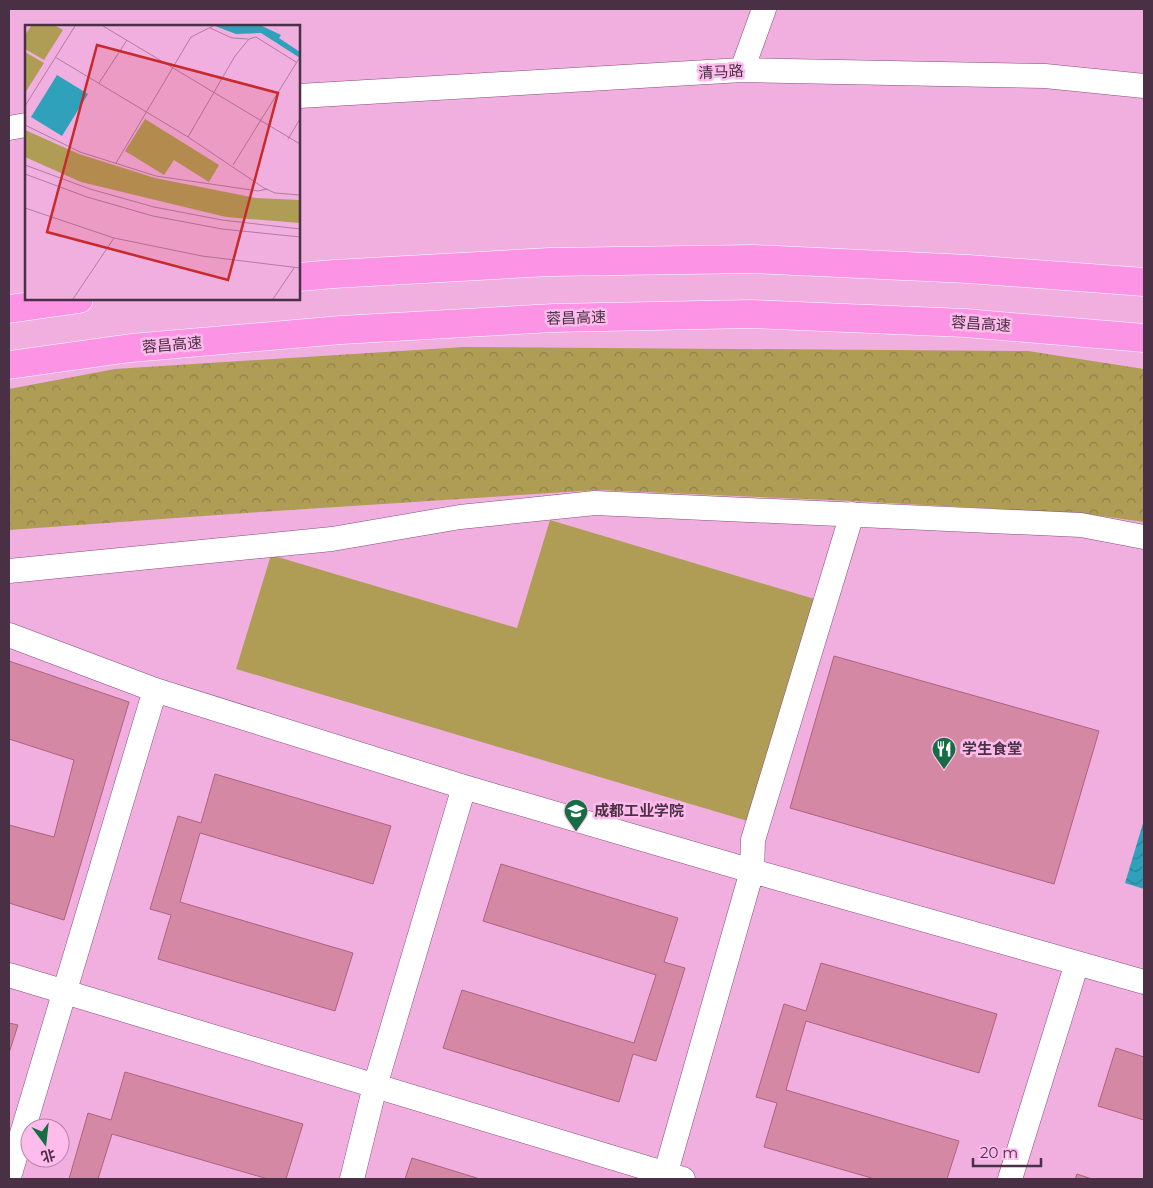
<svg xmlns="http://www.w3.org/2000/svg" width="1153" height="1188" font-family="Montserrat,'Noto Sans SC',sans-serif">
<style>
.forest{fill:url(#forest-crowns)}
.pitch{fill:#af9d56}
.water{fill:url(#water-waves)}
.building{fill:#d488a4;stroke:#ac637f}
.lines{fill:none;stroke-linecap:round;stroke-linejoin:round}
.minor-casing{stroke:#884e7b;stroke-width:25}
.highway-casing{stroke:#fff;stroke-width:29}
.minor{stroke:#fff;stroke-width:24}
.highway{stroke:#fc93e4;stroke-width:28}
.labels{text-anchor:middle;stroke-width:5;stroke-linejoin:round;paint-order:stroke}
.street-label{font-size:15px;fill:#4a3044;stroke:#febced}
.poi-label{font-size:15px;font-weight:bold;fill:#4a3044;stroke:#febced;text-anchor:start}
.inset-road{fill:none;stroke:#ae7ca2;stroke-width:1}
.view{fill:#c8292b;fill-opacity:0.15;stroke:#c8292b;stroke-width:2.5}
.inset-edge{fill:none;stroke:#4a3044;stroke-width:2.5}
</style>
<defs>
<pattern id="forest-crowns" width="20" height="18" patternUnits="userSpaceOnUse" patternTransform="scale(1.25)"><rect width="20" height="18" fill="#af9d56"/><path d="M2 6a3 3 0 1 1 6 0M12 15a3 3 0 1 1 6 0" fill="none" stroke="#908049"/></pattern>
<pattern id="water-waves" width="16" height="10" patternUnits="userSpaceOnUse" patternTransform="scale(1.25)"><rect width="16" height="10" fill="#2fa1ba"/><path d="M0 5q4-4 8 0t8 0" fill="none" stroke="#2a8499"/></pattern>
</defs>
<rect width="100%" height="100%" fill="#f1afe0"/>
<path class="forest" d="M 464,347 L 1028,351 L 1144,369 L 1144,522 L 1087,514 L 851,501 L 598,490 L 260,512 L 9,530 L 9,389 L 115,369 Z"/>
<path class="pitch" d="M 550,520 L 818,600 L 751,822 L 236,669 L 271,555 L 517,628 Z"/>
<path class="water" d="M 1144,820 L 1144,889 L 1125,883 Z"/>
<path class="building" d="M 834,656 L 1099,731 L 1054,884 L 790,808 Z
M 9,661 L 129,702 L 64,920 L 9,903 L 9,825 L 54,837 L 74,760 L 9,739 Z
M 215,774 L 391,826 L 373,884 L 200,833 L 180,902 L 353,953 L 335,1011 L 158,959 L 171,915 L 150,909 L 178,816 L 201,823 Z
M 501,864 L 678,918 L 664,962 L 685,968 L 656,1061 L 633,1054 L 619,1102 L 443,1048 L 462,990 L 634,1043 L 656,975 L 483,921 Z
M 821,963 L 997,1014 L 979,1073 L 806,1021 L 786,1090 L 959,1141 L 947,1179 L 875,1179 L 764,1147 L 777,1103 L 756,1097 L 784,1004 L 806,1011 Z
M 9,1023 L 18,1025 L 9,1053 Z
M 1116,1048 L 1144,1057 L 1144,1120 L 1098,1106 Z
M 125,1072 L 303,1124 L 286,1179 L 268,1179 L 112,1134 L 98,1179 L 69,1179 L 88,1113 L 111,1120 Z
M 412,1158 L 480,1179 L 405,1179 Z
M 1077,1174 L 1092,1179 L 1075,1179 Z"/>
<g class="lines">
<defs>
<path id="minor" d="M 742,70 L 764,9
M 299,96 L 742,70 L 1045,76 L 1144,86
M 9,128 L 26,125
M 9,571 L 332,539 L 460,517 L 595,503 L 1081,525 L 1144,537
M 9,635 L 155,690 L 464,787 L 752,871 L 1144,982
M 9,975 L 683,1179
M 9,1177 L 155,690
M 352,1179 L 375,1086 L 464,787
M 664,1179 L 752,871 L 753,840 L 852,514
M 1010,1179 L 1077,963"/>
<path id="highway" d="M 299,277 L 334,274 L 550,262 L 754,259 L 968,269 L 1144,282
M 9,309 L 79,299
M 9,365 L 131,348 L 341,330 L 554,318 L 751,314 L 965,323 L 1144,338"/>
</defs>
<use href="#minor" class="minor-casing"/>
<use href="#highway" class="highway-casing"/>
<use href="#minor" class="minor"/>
<use href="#highway" class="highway"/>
</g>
<defs>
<symbol id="restaurant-pin" viewBox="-11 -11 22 30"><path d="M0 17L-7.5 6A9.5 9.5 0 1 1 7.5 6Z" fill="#146e42" stroke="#febced"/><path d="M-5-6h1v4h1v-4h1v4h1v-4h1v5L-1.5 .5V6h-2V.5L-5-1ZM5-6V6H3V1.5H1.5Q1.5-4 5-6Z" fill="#fff"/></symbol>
<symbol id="university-pin" viewBox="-11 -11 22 30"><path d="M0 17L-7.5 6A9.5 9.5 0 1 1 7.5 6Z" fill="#146e42" stroke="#febced"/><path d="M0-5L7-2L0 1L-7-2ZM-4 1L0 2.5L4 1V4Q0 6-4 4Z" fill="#fff"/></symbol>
</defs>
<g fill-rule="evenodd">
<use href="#restaurant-pin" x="930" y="735" width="28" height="38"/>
<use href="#university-pin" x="562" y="797" width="28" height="38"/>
</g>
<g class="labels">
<g class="street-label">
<text transform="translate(721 72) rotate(-3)" y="5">清马路</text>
<text transform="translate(576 318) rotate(-2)" y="5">蓉昌高速</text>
<text transform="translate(981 324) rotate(4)" y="5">蓉昌高速</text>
<text transform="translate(172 345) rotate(-5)" y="5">蓉昌高速</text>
</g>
<g class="poi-label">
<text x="962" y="754">学生食堂</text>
<text x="594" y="816">成都工业学院</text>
</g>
</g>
<g transform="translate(25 25)">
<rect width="275" height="275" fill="#f1afe0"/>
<path d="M 0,105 L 54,129 L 130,153 L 231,173 L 275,175 L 275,198 L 201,192 L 56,157 L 0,132 Z" fill="#af9d56"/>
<path d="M 6,1 L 31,1 L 38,5 L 19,35 L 0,24 L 0,10 ZM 0,27 L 19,38 L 0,68 ZM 120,94 L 194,140 L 184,157 L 149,135 L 139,150 L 100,126 Z" fill="#af9d56"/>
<path d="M 190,1 L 237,1 L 256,10 L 254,13 L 275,27 L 275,33 L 236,8 L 211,9 ZM 32,50 L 63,69 L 37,111 L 6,92 Z" fill="#2fa1ba"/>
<path class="inset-road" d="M 78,1 L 275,119M 185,3 L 207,13 L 223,14M 30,32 L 163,112 L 239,163 L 250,168 L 275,170M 74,58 L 102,15M 0,81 L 50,1M 0,100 L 55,127 L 131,151 L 233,166 L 242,164M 163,112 L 210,31 L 224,14 L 231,12 L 271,37M 263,114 L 275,94M 91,138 L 166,12 L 188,1M 0,140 L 65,164 L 129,182 L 197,195 L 275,204M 208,140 L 275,32M 0,149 L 62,172 L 128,191 L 197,204 L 275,212M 0,183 L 89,213 L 177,231 L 275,243M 48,274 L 89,213M 248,274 L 269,243"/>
<path class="view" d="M 72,20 L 253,68 L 203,255 L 22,207 Z"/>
<rect width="275" height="275" class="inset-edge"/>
</g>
<rect width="1153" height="1188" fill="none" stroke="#4a3044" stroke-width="20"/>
<g transform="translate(45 1143) rotate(165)"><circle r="24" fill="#febced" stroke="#b684a9"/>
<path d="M0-4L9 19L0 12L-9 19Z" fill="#146e42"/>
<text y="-8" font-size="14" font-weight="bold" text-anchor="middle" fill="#4a3044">北</text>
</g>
<path d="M973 1158v8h68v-8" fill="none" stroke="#4a3044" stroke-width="2.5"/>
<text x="980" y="1158" font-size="15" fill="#4a3044" stroke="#febced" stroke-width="4" paint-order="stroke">20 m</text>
</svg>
